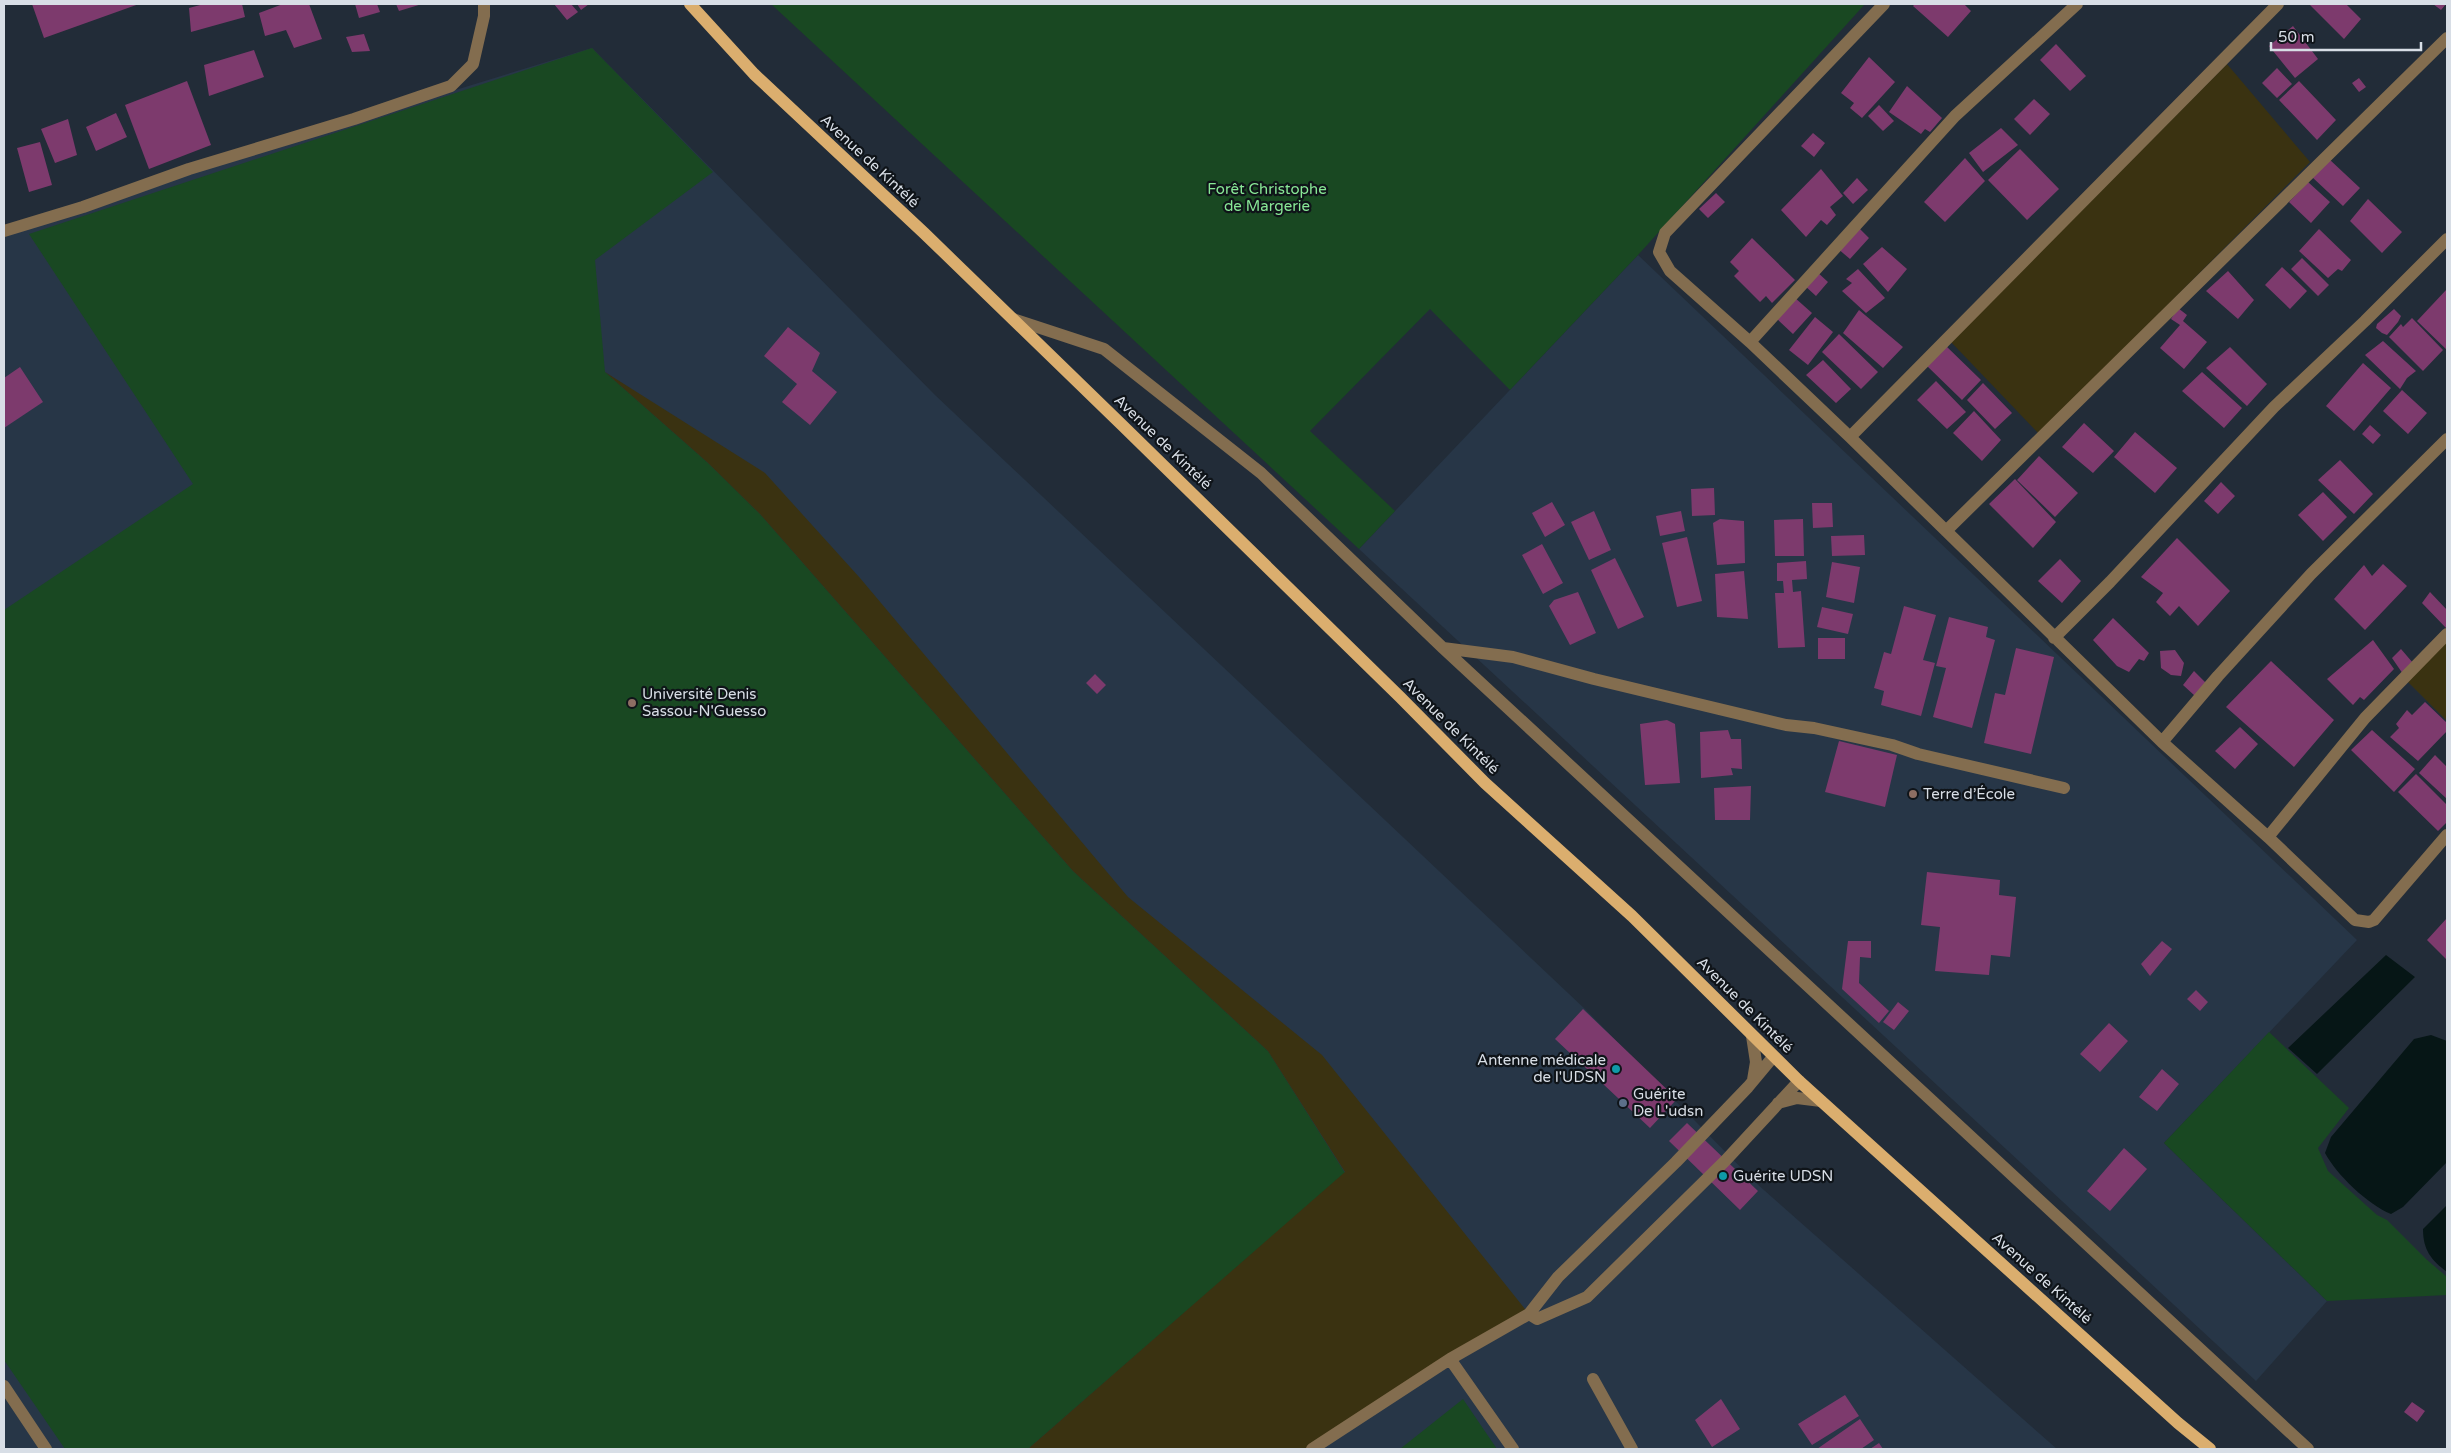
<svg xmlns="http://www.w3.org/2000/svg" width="2451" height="1453" font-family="'Varela Round',sans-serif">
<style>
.built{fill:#273647}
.green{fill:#194822}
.sand{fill:#3a3211}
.water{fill:#061616}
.building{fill:#7d3a6d}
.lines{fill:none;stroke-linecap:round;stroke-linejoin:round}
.minor{stroke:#836d4f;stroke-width:12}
.major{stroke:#dbae6e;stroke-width:12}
.education-dot{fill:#8d6e63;stroke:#0f1419;stroke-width:2}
.culture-dot{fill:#0f9aa8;stroke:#0f1419;stroke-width:2}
.service-dot{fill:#5c6f8a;stroke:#0f1419;stroke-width:2}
.labels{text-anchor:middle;stroke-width:4.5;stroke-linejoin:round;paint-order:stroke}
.street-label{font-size:15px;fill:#d8dee6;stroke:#0f1419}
.park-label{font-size:15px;fill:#88e796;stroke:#0f1419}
.poi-label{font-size:15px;fill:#d8dee6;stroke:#0f1419;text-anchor:start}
</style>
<rect width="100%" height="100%" fill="#222c38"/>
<path class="built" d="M 592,48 L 935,395 L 1586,1010 L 1756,1183 L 2057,1449 L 4,1449 L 4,229 Z
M 1638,255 L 2357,940 L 2164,1143 L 2327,1301 L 2256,1381 L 1359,549 Z"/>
<path class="green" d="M 771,4 L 1865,4 L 1638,255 L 1510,390 L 1430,309 L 1310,431 L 1395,511 L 1359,549 Z
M 592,48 L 713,172 L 595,260 L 605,372 L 707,462 L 760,514 L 1073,871 L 1268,1051 L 1345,1173 L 1028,1449 L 65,1449 L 4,1360 L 4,610 L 193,484 L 29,234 Z
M 2269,1032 L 2349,1108 L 2318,1148 L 2328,1171 L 2377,1215 L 2387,1220 L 2426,1259 L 2447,1277 L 2447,1295 L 2327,1301 L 2164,1143 Z
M 1463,1399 L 1497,1449 L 1400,1449 Z"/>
<path class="sand" d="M 2227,64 L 2310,162 L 2039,434 L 1951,342 Z
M 605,372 L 765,473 L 860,578 L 1128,897 L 1322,1055 L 1529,1314 L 1312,1449 L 1028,1449 L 1345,1172 L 1268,1051 L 1073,871 L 760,514 L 707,462 Z
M 2447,640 L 2447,721 L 2408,682 Z"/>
<path class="water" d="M 2386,955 L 2415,977 L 2317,1074 L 2288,1048 Z
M 2431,1035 L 2447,1041 L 2447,1162 L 2403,1207 L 2391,1214 C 2367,1204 2337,1175 2325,1153 L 2331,1137 L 2414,1039 Z
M 2447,1205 L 2447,1272 C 2431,1260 2423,1250 2423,1229 Z"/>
<path class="building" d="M 32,4 L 139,4 L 44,38 Z
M 204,4 L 242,4 L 245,17 L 191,32 L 189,8 Z
M 283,4 L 309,4 L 322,39 L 294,48 L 286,30 L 265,36 L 259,13 Z
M 355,4 L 377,4 L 380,12 L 359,18 Z
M 396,4 L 422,4 L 399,11 Z
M 554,4 L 571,4 L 578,12 L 567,20 Z
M 577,4 L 589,4 L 581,10 Z
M 1915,4 L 1964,4 L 1971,11 L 1948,37 L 1913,6 Z
M 2309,4 L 2346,4 L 2361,19 L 2344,39 Z
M 2433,4 L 2446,4 L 2441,10 Z
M 2293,26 L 2318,59 L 2295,78 L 2269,46 Z
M 364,34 L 370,51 L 352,52 L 346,37 Z
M 2056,44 L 2086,76 L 2070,91 L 2040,60 Z
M 254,50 L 264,77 L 209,96 L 204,65 Z
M 1869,57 L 1895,82 L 1862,118 L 1850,108 L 1854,103 L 1841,93 Z
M 2277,68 L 2292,84 L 2277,98 L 2262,83 Z
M 2359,78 L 2366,87 L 2359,92 L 2352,83 Z
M 187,81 L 211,145 L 149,169 L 125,105 Z
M 2299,81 L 2336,120 L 2317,140 L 2279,100 Z
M 1907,86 L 1942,118 L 1930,132 L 1925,129 L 1921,134 L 1889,112 Z
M 2034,99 L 2050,114 L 2030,135 L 2014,119 Z
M 1879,105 L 1894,121 L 1883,131 L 1868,116 Z
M 116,113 L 127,137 L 96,151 L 86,127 Z
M 68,119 L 77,155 L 55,163 L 41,129 Z
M 2001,128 L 2018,145 L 1983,172 L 1969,153 Z
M 1813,133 L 1825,143 L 1814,157 L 1801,146 Z
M 40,142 L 52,185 L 29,192 L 17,148 Z
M 2020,149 L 2059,189 L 2027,220 L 1988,180 Z
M 1965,158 L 1985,181 L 1945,222 L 1924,202 Z
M 2329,159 L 2360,188 L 2343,206 L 2312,177 Z
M 1821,169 L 1843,196 L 1830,207 L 1836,215 L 1827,225 L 1821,220 L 1806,237 L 1781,210 Z
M 1857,178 L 1868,190 L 1853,204 L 1843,193 Z
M 2308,182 L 2330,202 L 2311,223 L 2289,202 Z
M 1716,193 L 1725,202 L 1708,218 L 1699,209 Z
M 2368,199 L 2402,232 L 2382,253 L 2350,221 Z
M 1857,226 L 1869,238 L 1850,259 L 1837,248 Z
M 2319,229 L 2351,260 L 2342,271 L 2338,269 L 2328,278 L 2299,251 Z
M 1752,238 L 1795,280 L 1772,303 L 1766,296 L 1760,302 L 1734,276 L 1739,271 L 1730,262 Z
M 1882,247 L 1907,269 L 1888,292 L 1863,264 Z
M 2302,258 L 2329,285 L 2318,296 L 2291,269 Z
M 2282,267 L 2307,291 L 2290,309 L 2265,285 Z
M 1858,269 L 1885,298 L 1866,313 L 1842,291 L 1852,283 L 1846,279 Z
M 1816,271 L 1828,282 L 1816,296 L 1804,285 Z
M 2228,271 L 2254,300 L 2238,319 L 2206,291 Z
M 2447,289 L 2447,350 L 2417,321 Z
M 1794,297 L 1812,313 L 1793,334 L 1776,318 Z
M 2178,308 L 2187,315 L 2183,321 L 2207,342 L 2184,369 L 2160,348 L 2180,325 L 2171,319 Z
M 2394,309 L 2401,316 L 2398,322 L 2387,335 L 2382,333 L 2376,328 L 2377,324 Z
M 1859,310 L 1903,347 L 1883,368 L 1843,333 Z
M 1815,317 L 1833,332 L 1808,365 L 1789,350 Z
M 2412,318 L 2443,350 L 2423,371 L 2389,337 L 2401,324 L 2403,327 Z
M 788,327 L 820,353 L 812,371 L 837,392 L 810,425 L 782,402 L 797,384 L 764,356 Z
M 1839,334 L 1878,372 L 1861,389 L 1822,352 Z
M 2383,341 L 2416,371 L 2407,378 L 2400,389 L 2365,355 Z
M 1945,345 L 1981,380 L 1962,400 L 1926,365 Z
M 2230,347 L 2267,384 L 2247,406 L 2206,368 Z
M 1823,360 L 1851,389 L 1836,403 L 1806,375 Z
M 2363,363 L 2391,388 L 2354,431 L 2326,406 Z
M 20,367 L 43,402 L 4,428 L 4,378 Z
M 2202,372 L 2242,408 L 2224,428 L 2182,391 Z
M 1936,381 L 1966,412 L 1947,429 L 1917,400 Z
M 1983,383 L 2012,413 L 1995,429 L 1967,400 Z
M 2402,390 L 2427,413 L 2408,434 L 2383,411 Z
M 1974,411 L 2001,440 L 1982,461 L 1953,433 Z
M 2084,423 L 2114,451 L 2093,473 L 2062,447 Z
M 2370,425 L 2381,435 L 2373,444 L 2362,434 Z
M 2135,432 L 2177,468 L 2155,493 L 2114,457 Z
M 2039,456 L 2078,493 L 2055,517 L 2017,480 Z
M 2340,460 L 2373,494 L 2354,514 L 2318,480 Z
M 2015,479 L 2056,522 L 2033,548 L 1989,504 Z
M 2221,482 L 2235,496 L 2218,514 L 2204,501 Z
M 1714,488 L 1715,515 L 1692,516 L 1691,489 Z
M 2323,492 L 2347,517 L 2323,541 L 2298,515 Z
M 1552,502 L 1565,525 L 1545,537 L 1532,513 Z
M 1812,503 L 1832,503 L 1833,527 L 1813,528 Z
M 1594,511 L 1611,550 L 1589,560 L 1571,522 Z
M 1681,511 L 1685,531 L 1660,536 L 1656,516 Z
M 1720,519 L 1744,521 L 1745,563 L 1717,565 L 1713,523 Z
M 1803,519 L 1804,556 L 1775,556 L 1774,520 Z
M 1864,535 L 1865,555 L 1832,556 L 1831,536 Z
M 1687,537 L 1702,601 L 1677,607 L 1662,543 Z
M 2177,538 L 2230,591 L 2198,626 L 2179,606 L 2170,616 L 2156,602 L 2163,593 L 2141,577 Z
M 1542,544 L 1563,583 L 1543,594 L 1522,555 Z
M 1615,558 L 1644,617 L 1618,629 L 1591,570 Z
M 2060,559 L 2081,581 L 2062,603 L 2038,581 Z
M 1806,561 L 1807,579 L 1792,580 L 1793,592 L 1801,591 L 1805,647 L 1778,648 L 1775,593 L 1784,593 L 1783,581 L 1777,581 L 1777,563 Z
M 1832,562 L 1860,567 L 1854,603 L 1826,597 Z
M 2383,564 L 2407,586 L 2365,630 L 2334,599 L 2364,565 L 2372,576 Z
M 1744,571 L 1748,619 L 1717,617 L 1715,574 Z
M 1578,592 L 1596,633 L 1570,645 L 1549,606 L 1554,600 Z
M 2430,592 L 2447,610 L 2447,629 L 2422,603 Z
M 1904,606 L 1936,615 L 1923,660 L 1935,663 L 1921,716 L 1881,705 L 1884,691 L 1874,688 L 1884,652 L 1891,654 Z
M 1822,607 L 1853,614 L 1848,634 L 1817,627 Z
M 1949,617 L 1988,627 L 1986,637 L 1995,640 L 1972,728 L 1933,717 L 1946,668 L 1936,666 Z
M 2113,618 L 2149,653 L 2144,661 L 2139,659 L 2129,672 L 2117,666 L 2093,640 Z
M 1818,638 L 1845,638 L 1845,659 L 1818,659 Z
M 2373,640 L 2394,669 L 2364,700 L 2360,697 L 2353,705 L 2327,679 Z
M 2016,648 L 2054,657 L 2031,754 L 1984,743 L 1995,693 L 2005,695 Z
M 2401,649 L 2413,663 L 2403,674 L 2392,658 Z
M 2175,650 L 2184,663 L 2181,676 L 2171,675 L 2161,668 L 2160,651 Z
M 2271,661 L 2334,720 L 2294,767 L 2226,707 Z
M 2194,671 L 2206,683 L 2195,696 L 2183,685 Z
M 1095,674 L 1106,685 L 1097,694 L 1086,683 Z
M 2425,702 L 2447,723 L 2447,731 L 2418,761 L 2390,737 L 2399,728 L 2396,724 L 2407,710 L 2412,715 Z
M 1667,720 L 1675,724 L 1680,783 L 1645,785 L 1640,724 Z
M 2240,727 L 2258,744 L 2235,769 L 2215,751 Z
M 1728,730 L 1731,739 L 1741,739 L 1742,769 L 1731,768 L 1733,775 L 1701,778 L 1700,732 Z
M 2372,730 L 2415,769 L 2394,792 L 2351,750 Z
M 1839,741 L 1897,755 L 1885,807 L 1825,792 Z
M 2435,755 L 2447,767 L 2447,799 L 2419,773 Z
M 2416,774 L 2447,805 L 2447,822 L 2438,831 L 2398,792 Z
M 1751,786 L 1750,820 L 1715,820 L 1714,788 Z
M 1927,872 L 2000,880 L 1999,895 L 2016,897 L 2010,957 L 1991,955 L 1989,975 L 1935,971 L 1940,927 L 1921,925 Z
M 2447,918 L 2447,960 L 2427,940 Z
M 1848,941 L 1871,941 L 1871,958 L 1860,957 L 1859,983 L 1889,1011 L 1879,1023 L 1842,989 Z
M 2162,941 L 2172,949 L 2150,976 L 2141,964 Z
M 2196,990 L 2208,1002 L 2200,1011 L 2187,999 Z
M 1898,1002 L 1909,1011 L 1894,1030 L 1883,1022 Z
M 1583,1009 L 1677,1099 L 1650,1128 L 1555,1039 Z
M 2109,1023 L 2128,1041 L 2100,1072 L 2080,1054 Z
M 2162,1069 L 2179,1084 L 2157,1111 L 2139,1097 Z
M 1687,1123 L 1758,1191 L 1740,1210 L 1669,1141 Z
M 2124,1148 L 2147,1169 L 2110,1211 L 2087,1191 Z
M 1845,1395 L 1859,1416 L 1812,1445 L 1798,1424 Z
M 1721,1399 L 1740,1429 L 1712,1447 L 1695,1420 Z
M 2412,1402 L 2425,1411 L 2417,1422 L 2404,1412 Z
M 1860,1419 L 1874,1440 L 1861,1449 L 1817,1449 Z
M 1879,1443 L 1883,1449 L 1870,1449 Z"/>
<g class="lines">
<path class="minor" d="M 1884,4 L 1665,233 L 1659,252 L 1670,271 L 1750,342 L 1850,437 L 2162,742 L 2268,837 L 2355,920 L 2369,922 L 2374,920 L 2447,835
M 4,231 L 83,207 L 189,169 L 354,119 L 451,86 L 473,64 L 484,16 L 484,4
M 1013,319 L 1104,349 L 1261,473 L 1443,648 L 2308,1449
M 1750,342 L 1955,116 L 2077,4
M 1850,437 L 2278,4
M 1946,531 L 2447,38
M 2054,638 L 2110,582 L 2274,407 L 2365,321 L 2447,239
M 1443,648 L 1513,657 L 1594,679 L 1786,725 L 1814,728 L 1892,745 L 1918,754 L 2064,788
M 2162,742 L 2218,676 L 2311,574 L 2447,439
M 2268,837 L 2365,718 L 2447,634
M 1752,1036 L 1756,1062 L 1753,1080
M 1778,1103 L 1797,1098 L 1821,1101
M 1529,1314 L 1537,1319 L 1587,1297 L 1726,1160 L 1799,1081
M 1450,1359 L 1513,1449
M 1593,1379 L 1632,1449
M 4,1386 L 46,1449
M 1312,1449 L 1450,1359 L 1529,1314 L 1558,1277 L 1676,1162 L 1748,1087 L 1773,1057"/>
<path class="major" d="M 690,4 L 754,74 L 924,233 L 1122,425 L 1400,697 L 1485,783 L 1632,916 L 1799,1081 L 2178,1423 L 2210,1449"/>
</g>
<g class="education-dot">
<circle cx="632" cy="703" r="5"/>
<circle cx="1913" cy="794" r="5"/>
</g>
<g class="culture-dot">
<circle cx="1616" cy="1069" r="5"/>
<circle cx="1723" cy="1176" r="5"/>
</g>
<circle class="service-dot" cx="1623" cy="1103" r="5"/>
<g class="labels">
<g class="street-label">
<text transform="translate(870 161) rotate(43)" y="5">Avenue de Kintélé</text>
<text transform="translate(1163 442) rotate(44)" y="5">Avenue de Kintélé</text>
<text transform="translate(1451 726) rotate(45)" y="5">Avenue de Kintélé</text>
<text transform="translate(1745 1005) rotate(45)" y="5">Avenue de Kintélé</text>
<text transform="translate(2042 1278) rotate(42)" y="5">Avenue de Kintélé</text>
</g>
<g class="park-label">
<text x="1267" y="194">Forêt Christophe<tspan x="1267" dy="17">de Margerie</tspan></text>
</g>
<g class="poi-label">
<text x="642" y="699">Université Denis<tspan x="642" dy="17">Sassou-N'Guesso</tspan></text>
<text x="1923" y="799">Terre d’École</text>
<text x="1606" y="1065" text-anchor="end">Antenne médicale<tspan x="1606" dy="17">de l'UDSN</tspan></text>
<text x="1633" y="1099">Guérite<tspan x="1633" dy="17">De L'udsn</tspan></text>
<text x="1733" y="1181">Guérite UDSN</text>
</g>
</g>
<rect width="2451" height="1453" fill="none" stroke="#d8dee6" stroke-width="10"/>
<path d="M2271 42v8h150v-8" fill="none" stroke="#d8dee6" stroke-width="2.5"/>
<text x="2278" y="42" font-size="15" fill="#d8dee6" stroke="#0f1419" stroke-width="4" paint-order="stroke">50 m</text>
</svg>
